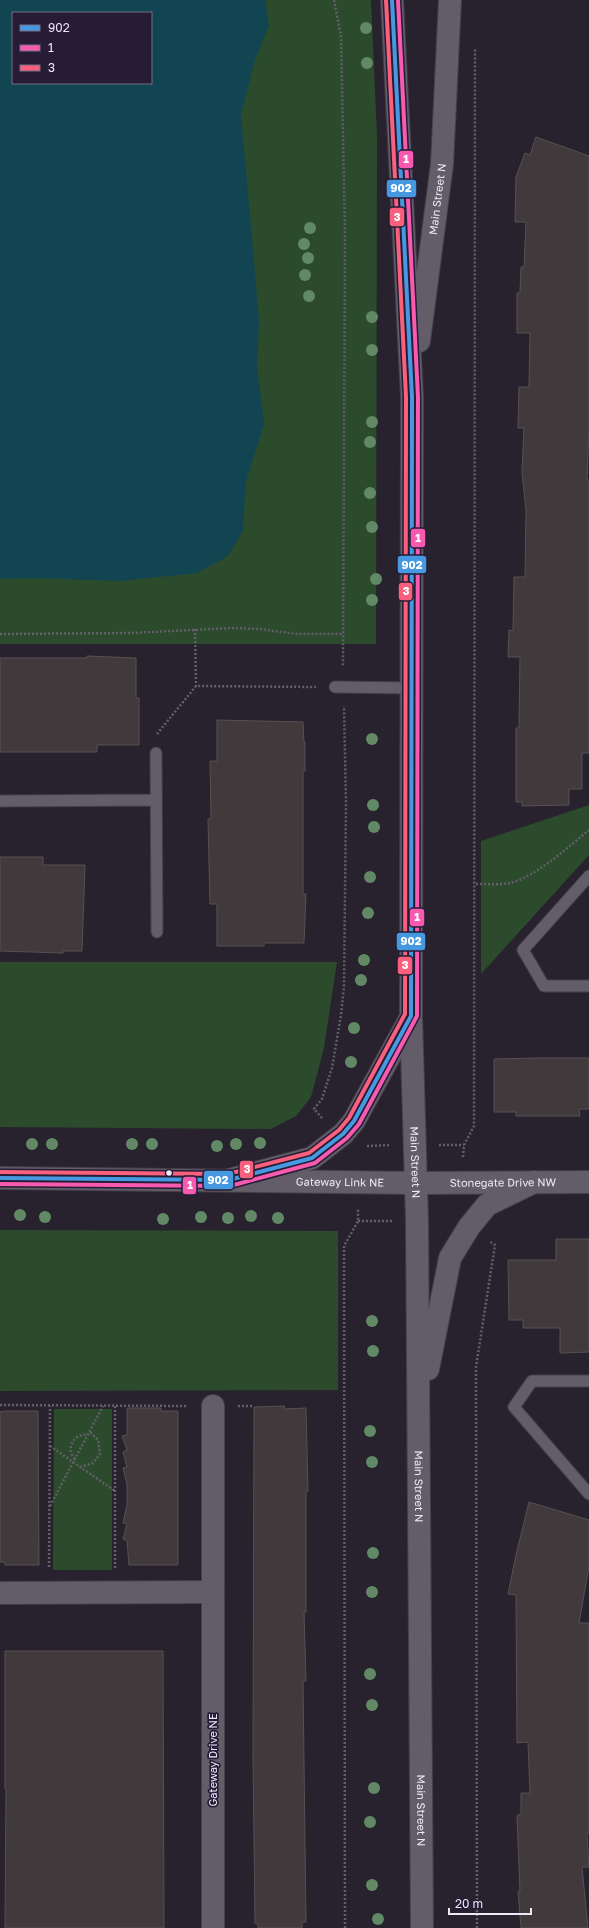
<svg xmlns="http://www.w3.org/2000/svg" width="589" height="1928" font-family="'Golos Text',sans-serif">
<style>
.green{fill:#2b4b2c;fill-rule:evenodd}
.water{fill:#114552;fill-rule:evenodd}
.building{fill:#403a3c;stroke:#575152}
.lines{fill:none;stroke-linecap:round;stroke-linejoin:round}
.service-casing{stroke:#45404c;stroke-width:13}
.minor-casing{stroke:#45404c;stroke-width:24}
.tertiary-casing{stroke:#45404c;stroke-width:24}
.path{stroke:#635e69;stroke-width:2.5;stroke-dasharray:2 2;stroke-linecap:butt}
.service{stroke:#625d68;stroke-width:11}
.minor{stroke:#625d68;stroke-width:22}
.tertiary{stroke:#625d68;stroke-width:22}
.bus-1-casing{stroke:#271c35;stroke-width:7}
.bus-2-casing{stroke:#271c35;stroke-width:7}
.bus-3-casing{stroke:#271c35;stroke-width:7}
.bus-1{stroke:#4699e1;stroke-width:4}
.bus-2{stroke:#f75aaf;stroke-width:4}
.bus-3{stroke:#f8607d;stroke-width:4}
.tree{fill:#628965}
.bus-dot{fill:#eee8f9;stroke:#271c35;stroke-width:1.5}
.labels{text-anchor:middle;stroke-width:3.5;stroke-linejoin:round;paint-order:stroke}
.street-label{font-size:11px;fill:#eee8f9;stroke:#271c35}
.line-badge{stroke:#271c35;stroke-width:1.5}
.badge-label{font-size:11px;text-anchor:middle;font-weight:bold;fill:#fff}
</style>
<rect width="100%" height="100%" fill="#28222f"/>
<path class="green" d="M 0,0 L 371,0 L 377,136 L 376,644 L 0,644 ZM 13,13 L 151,13 L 151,83 L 13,83 Z
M 589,805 L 589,855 L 481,974 L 481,841 Z
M 0,962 L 337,962 L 324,1048 L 311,1097 L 296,1116 L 271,1129 L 0,1127 Z
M 0,1230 L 338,1231 L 338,1390 L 0,1391 Z
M 54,1409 L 112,1409 L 112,1570 L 53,1570 Z"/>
<path class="water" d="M 0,0 L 265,0 L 269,25 L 255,60 L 241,114 L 259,320 L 257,367 L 264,424 L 246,481 L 243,530 L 228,556 L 197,573 L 119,581 L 32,578 L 0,579 ZM 13,13 L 151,13 L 151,83 L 13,83 Z"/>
<path class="building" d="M 536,137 L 589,156 L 589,425 L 587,480 L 589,480 L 589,753 L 582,753 L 582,789 L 569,789 L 569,805 L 522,806 L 522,802 L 516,802 L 516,728 L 519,728 L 520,657 L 508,657 L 509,630 L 513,631 L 514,577 L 525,577 L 526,510 L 522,472 L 524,428 L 518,428 L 519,387 L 529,387 L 530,333 L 517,333 L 517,293 L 520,293 L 521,267 L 524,267 L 526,222 L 515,222 L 516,177 L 525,153 L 530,155 Z
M 87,656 L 136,658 L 136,698 L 139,698 L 139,745 L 97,745 L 97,752 L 0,752 L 0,658 L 87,658 Z
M 217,720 L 303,722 L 304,742 L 305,742 L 305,771 L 303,771 L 303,894 L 306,894 L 304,943 L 264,943 L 264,946 L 217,946 L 217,904 L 210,904 L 208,819 L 211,819 L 210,761 L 217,761 Z
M 0,857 L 43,857 L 43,865 L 85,865 L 82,951 L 63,951 L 63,953 L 0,951 Z
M 540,1058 L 589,1058 L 589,1109 L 579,1109 L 580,1116 L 516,1116 L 516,1112 L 494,1112 L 494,1059 Z
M 556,1239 L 589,1239 L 589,1352 L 560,1353 L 560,1328 L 523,1328 L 523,1320 L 509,1320 L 508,1260 L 556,1260 Z
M 284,1406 L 285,1409 L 306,1408 L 308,1491 L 306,1491 L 306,1612 L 304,1612 L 306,1681 L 303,1681 L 306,1922 L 302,1922 L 302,1928 L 258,1928 L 258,1925 L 255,1923 L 253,1755 L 254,1407 Z
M 127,1408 L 161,1408 L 161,1411 L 178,1411 L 178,1565 L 129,1565 L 127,1541 L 123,1539 L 127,1524 L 123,1523 L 127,1505 L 127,1484 L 123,1468 L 127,1467 L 123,1452 L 127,1450 L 122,1436 L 127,1435 Z
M 6,1411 L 38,1411 L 39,1565 L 5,1565 L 5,1562 L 0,1562 L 0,1412 Z
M 529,1502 L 589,1520 L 589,1566 L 579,1623 L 589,1623 L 589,1833 L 587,1833 L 589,1867 L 582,1867 L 588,1928 L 521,1928 L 518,1891 L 520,1891 L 517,1816 L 521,1813 L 521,1793 L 530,1793 L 528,1742 L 517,1743 L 516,1595 L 508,1594 L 516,1555 Z
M 5,1651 L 163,1651 L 164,1928 L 5,1928 L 6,1789 L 5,1789 Z"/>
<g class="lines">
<defs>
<path id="service" d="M 335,687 L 412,688
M 156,753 L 157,932
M 0,801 L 156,800
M 589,876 L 523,950 L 544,986 L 589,986
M 589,1381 L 532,1381 L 514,1407 L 589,1494"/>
<g id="minor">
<path id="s1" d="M 0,1178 L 417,1183 L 589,1182"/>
<path d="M 213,1406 L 213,1928"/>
<path d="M 0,1593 L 213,1592"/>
</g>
<g id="tertiary">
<path id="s2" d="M 392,0 L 412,397 L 411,1016 L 417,1221 L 422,1928"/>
<path id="s3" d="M 419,341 L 442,164 L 450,0"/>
<path d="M 229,1180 L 312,1158 L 343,1134 L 354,1121 L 411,1017"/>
<path d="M 428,1369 L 450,1258 L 469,1227 L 487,1205 L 534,1182"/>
</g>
</defs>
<use href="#service" class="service-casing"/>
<use href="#minor" class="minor-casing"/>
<use href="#tertiary" class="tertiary-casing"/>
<path class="path" d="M 334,0 L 341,36 L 345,234 L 343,667
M 195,629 L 196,686
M 0,634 L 131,633 L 232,628 L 260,629 L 296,634 L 342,634
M 157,734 L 196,686 L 316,687
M 476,884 C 486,884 499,885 510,883 C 537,876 567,848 589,830
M 322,1118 L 314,1109 L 322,1099 L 332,1068 L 341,1015 L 344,986 L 346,803 L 344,706
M 439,1145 L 464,1145
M 367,1146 L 390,1145
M 463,1157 L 464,1145 L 474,1126 L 475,49
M 358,1221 L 393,1221
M 0,1405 L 187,1406
M 238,1406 L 253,1406
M 50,1446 L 115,1491
M 75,1459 C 65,1449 74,1433 87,1435
M 80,1467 L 93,1463 L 100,1454 L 98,1440 L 89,1431
M 50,1506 L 103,1406
M 49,1567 L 50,1406
M 115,1568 L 115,1406
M 345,1928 L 344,1246 L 358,1221 L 358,1208
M 477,1928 L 476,1367 L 495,1245 L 489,1241"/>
<use href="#service" class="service"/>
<use href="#minor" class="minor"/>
<use href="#tertiary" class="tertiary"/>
<defs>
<path id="bus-1" d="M 0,1178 L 229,1180 L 312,1158 L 343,1134 L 354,1121 L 411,1016 L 412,397 L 392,0"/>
<path id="bus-2" d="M 0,1184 L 230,1186 L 315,1163 L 347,1138 L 359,1124 L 417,1016 L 418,397 L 398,0"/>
<path id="bus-3" d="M 0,1172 L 228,1174 L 309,1153 L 339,1130 L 349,1118 L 405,1014 L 406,397 L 386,0"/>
</defs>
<use href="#bus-1" class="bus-1-casing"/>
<use href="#bus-2" class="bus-2-casing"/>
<use href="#bus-3" class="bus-3-casing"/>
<use href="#bus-1" class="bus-1"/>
<use href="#bus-2" class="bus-2"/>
<use href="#bus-3" class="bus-3"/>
</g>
<g class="tree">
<circle cx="366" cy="28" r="6"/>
<circle cx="367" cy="63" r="6"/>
<circle cx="310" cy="228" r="6"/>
<circle cx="304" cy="244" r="6"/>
<circle cx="308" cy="258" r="6"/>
<circle cx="305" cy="275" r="6"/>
<circle cx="309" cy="296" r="6"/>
<circle cx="372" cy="317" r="6"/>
<circle cx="372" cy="350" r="6"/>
<circle cx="372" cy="422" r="6"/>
<circle cx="370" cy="442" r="6"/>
<circle cx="370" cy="493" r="6"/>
<circle cx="372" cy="527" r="6"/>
<circle cx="376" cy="579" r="6"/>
<circle cx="372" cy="600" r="6"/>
<circle cx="372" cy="739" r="6"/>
<circle cx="373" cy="805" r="6"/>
<circle cx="374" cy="827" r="6"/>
<circle cx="370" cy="877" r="6"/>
<circle cx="368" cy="913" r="6"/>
<circle cx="364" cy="960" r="6"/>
<circle cx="361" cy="980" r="6"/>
<circle cx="354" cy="1028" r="6"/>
<circle cx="351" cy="1062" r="6"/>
<circle cx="260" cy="1143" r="6"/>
<circle cx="32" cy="1144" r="6"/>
<circle cx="52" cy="1144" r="6"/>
<circle cx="132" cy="1144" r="6"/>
<circle cx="152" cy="1144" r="6"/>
<circle cx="236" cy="1144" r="6"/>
<circle cx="217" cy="1146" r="6"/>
<circle cx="20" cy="1215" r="6"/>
<circle cx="251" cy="1216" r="6"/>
<circle cx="45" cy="1217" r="6"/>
<circle cx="201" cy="1217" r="6"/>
<circle cx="228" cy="1218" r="6"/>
<circle cx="278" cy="1218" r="6"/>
<circle cx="163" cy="1219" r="6"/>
<circle cx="372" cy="1321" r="6"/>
<circle cx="373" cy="1351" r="6"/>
<circle cx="370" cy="1431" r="6"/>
<circle cx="372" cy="1462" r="6"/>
<circle cx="373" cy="1553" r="6"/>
<circle cx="372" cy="1592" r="6"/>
<circle cx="370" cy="1674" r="6"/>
<circle cx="372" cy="1705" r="6"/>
<circle cx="374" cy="1788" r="6"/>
<circle cx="370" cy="1822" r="6"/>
<circle cx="372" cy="1885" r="6"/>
<circle cx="378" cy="1919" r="6"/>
</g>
<circle class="bus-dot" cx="169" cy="1173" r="3.5"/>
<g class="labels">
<g class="street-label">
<text dy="4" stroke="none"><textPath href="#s3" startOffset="143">Main Street N</textPath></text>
<text dy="4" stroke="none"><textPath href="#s2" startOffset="1163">Main Street N</textPath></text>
<text dy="4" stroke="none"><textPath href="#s1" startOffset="340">Gateway Link NE</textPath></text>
<text dy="4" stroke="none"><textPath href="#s1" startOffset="503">Stonegate Drive NW</textPath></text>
<text dy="4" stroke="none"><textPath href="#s2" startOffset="1487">Main Street N</textPath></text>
<text transform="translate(213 1760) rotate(-90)" y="4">Gateway Drive NE</text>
<text dy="4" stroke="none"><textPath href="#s2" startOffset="1811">Main Street N</textPath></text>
</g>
</g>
<g class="line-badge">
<rect x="398" y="150" width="16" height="19" rx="4" fill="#f75aaf"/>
<rect x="386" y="179" width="31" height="19" rx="4" fill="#4699e1"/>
<rect x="389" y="207" width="16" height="20" rx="4" fill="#f8607d"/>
<rect x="410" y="528" width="16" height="20" rx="4" fill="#f75aaf"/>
<rect x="397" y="555" width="30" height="19" rx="4" fill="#4699e1"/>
<rect x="398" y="582" width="15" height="19" rx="4" fill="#f8607d"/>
<rect x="409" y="908" width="16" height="19" rx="4" fill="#f75aaf"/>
<rect x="396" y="932" width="30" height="19" rx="4" fill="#4699e1"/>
<rect x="397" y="956" width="16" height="19" rx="4" fill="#f8607d"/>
<rect x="239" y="1160" width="15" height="19" rx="4" fill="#f8607d"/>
<rect x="203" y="1170" width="31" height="20" rx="4" fill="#4699e1"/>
<rect x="182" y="1176" width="15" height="19" rx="4" fill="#f75aaf"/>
</g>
<g class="badge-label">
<text x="406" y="163">1</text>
<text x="401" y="192">902</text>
<text x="397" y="221">3</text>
<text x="418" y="542">1</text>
<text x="412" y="569">902</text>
<text x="406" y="595">3</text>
<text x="417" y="921">1</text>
<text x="411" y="945">902</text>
<text x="405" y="969">3</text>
<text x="247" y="1173">3</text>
<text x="218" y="1184">902</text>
<text x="190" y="1189">1</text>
</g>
<rect x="12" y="12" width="140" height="72" fill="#271c35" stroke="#776e83"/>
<rect x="20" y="25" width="20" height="6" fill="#4699e1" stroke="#776e83"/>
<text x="48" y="32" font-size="12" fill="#eee8f9">902</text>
<rect x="20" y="45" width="20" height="6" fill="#f75aaf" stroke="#776e83"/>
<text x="48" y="52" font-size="12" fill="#eee8f9">1</text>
<rect x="20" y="65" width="20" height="6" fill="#f8607d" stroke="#776e83"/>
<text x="48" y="72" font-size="12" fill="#eee8f9">3</text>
<path d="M449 1908v6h82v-6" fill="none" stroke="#eee8f9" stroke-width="2"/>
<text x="455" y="1908" font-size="12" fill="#eee8f9" stroke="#271c35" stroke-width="3" paint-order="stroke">20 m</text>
</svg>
